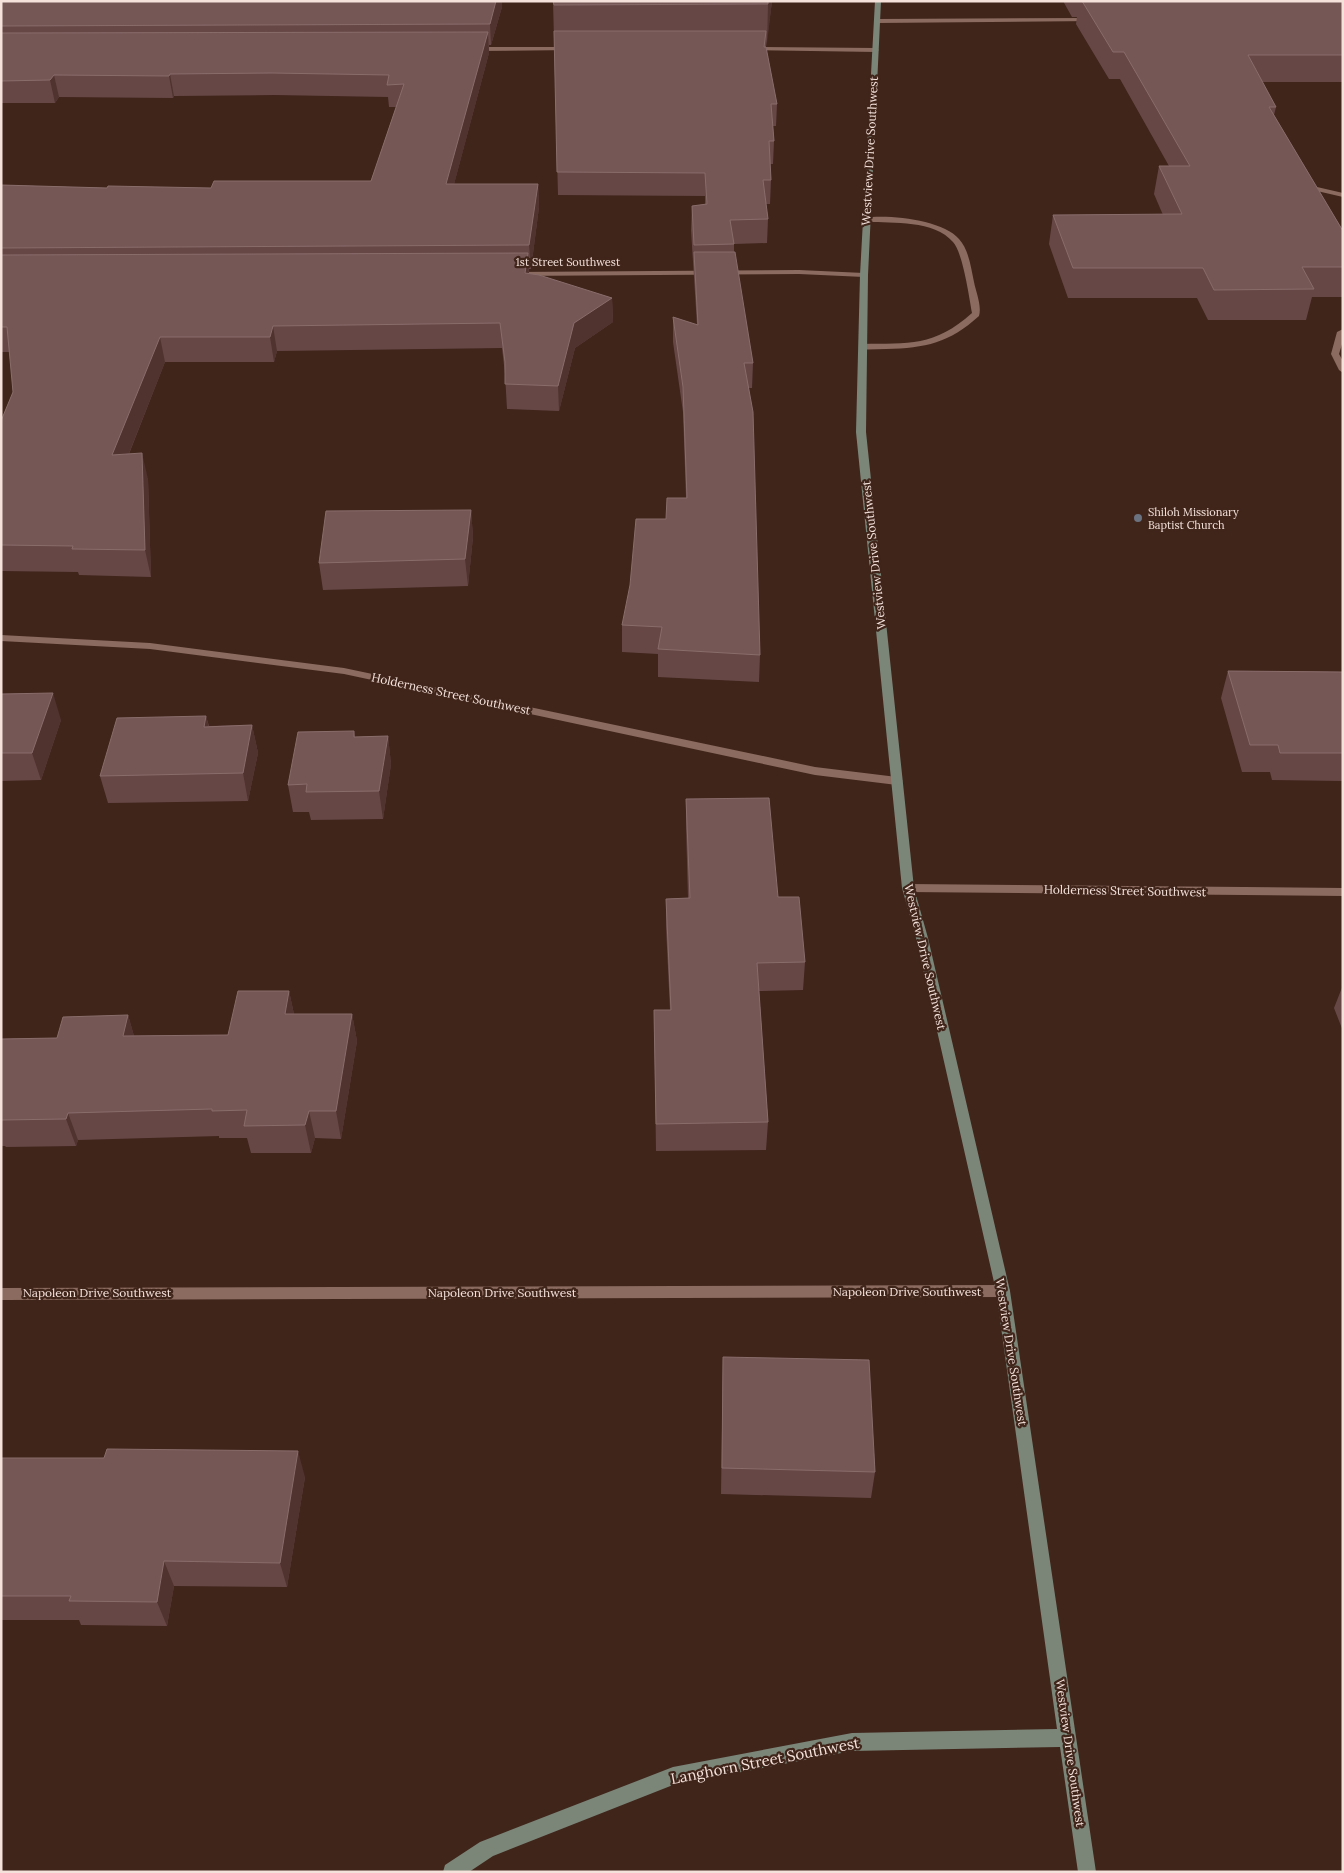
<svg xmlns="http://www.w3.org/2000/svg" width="1344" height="1873" font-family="Lora,serif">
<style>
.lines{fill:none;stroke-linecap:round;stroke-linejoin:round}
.lane{fill:#8b6b5f;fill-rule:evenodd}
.street{fill:#8b6b5f;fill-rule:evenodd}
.secondary{fill:#7b8679;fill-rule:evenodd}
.wall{fill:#664746}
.shaded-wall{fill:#50322e}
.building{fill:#755756;stroke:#896d6b}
.worship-dot{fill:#6b7280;stroke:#40251b;stroke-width:2}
.labels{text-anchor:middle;stroke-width:4.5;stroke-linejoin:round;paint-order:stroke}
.far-street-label{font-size:11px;fill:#f4e2db;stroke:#40251b}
.far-poi-label{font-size:11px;fill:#f4e2db;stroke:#40251b;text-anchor:start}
.street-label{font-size:12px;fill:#f4e2db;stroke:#40251b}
.near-street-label{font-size:15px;fill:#f4e2db;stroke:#40251b}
</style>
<rect width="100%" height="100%" fill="#40251b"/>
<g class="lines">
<path class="lane" d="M 1304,184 L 1343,193 L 1343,197 L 1304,188 Z
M 864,218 C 888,214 943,220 959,239 C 969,250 971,268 974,282 C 976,292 982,306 979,316 C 949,343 926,348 886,349 C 877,349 868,350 859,349 L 859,345 L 862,344 C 909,343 934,347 972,313 C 969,297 963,253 953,242 C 934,220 893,223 867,222 L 863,220 Z
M 1343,329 L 1343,341 L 1339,354 L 1343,361 L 1343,373 L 1339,370 L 1331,354 L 1337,332 Z"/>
<path class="street" d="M 1092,18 L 1095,20 L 1094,21 L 877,23 L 874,21 L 877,19 Z
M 571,47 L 573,48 L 573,50 L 474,51 L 471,49 L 474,47 Z
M 749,47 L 876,48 L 879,50 L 876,52 L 751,50 L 748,48 Z
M 799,270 L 864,273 L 868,275 L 864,277 L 799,274 L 514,276 L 510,274 L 514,272 Z
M 1,635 L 150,643 L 344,668 L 815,767 L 897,777 L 903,781 L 897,785 L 815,775 L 344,674 L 150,649 L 1,641 Z
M 908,884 L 1343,888 L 1343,896 L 908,892 L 902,888 Z
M 1003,1285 L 1008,1287 L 1010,1291 L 1008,1295 L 1003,1297 L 1,1300 L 1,1288 Z"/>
<path class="secondary" d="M 875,1 L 881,1 L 868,275 L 866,432 L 914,888 L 928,938 L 1010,1291 L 1096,1872 L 1078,1872 L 1060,1747 L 852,1751 L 673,1785 L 493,1856 L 469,1872 L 443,1872 L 445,1865 L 480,1842 L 673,1767 L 852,1733 L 1057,1729 L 996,1291 L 916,938 L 902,888 L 856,432 L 860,275 Z"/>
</g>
<path class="wall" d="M 1,1 L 502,1 L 502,7 L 491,45 L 489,45 L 489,53 L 454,184 L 538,184 L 539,207 L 531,269 L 529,269 L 529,274 L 612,298 L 613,322 L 575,348 L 559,411 L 507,409 L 505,374 L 502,348 L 277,351 L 274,362 L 165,362 L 129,454 L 148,479 L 151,577 L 79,575 L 78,572 L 1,571 L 1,421 L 13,392 L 10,352 L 1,352 L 1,185 L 107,188 L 211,188 L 371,181 L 396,107 L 389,107 L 388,97 L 275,95 L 174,96 L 173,98 L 59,97 L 55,103 L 1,103 Z
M 553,1 L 772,1 L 766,47 L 777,104 L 776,126 L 773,126 L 774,141 L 773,164 L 770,164 L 771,180 L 770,204 L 766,204 L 768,219 L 767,243 L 734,244 L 734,252 L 753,363 L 752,388 L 749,388 L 760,655 L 759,682 L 658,677 L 658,654 L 622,652 L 622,625 L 666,519 L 686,498 L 683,412 L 673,342 L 673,317 L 697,325 L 691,230 L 692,206 L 705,205 L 705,196 L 558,195 Z
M 1063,1 L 1343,1 L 1343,82 L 1262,82 L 1276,107 L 1274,115 L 1343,231 L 1343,297 L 1312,297 L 1306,320 L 1208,320 L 1197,298 L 1068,298 L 1049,244 L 1053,215 L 1163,215 L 1154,194 L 1159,166 L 1169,166 L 1120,79 L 1109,79 L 1076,24 L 1077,17 L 1072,17 Z
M 471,510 L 473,537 L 468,586 L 323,590 L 319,563 Z
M 1228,671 L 1343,672 L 1343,781 L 1272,780 L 1270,772 L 1242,772 L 1221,698 Z
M 1,694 L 61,720 L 41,780 L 1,781 Z
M 206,716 L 209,726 L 252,725 L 258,753 L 248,801 L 108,803 L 100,776 Z
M 354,731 L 355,737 L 388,736 L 391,764 L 383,819 L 311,820 L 309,812 L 293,812 L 288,785 Z
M 686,799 L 778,897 L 805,962 L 803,990 L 759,991 L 768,1122 L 766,1150 L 656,1151 L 654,1010 L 670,1010 L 666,927 L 666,899 L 688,898 L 686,826 Z
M 1343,985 L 1343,1031 L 1334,1008 Z
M 289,991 L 294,1014 L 352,1014 L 357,1041 L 341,1139 L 315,1138 L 311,1153 L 251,1153 L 247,1138 L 219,1138 L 219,1136 L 78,1140 L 76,1146 L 6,1147 L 5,1146 L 1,1146 L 1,1039 L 57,1038 L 128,1015 L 134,1036 L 228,1035 Z
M 723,1357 L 875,1472 L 871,1498 L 721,1494 Z
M 1,1458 L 305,1477 L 287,1587 L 174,1586 L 167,1626 L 81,1625 L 79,1620 L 1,1620 Z"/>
<path class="shaded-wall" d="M 496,1 L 502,1 L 502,7 L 491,45 L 490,24 Z
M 768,1 L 772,1 L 767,44 L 768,4 Z
M 488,32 L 489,53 L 448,207 L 446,184 Z
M 170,74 L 174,96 L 173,98 L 169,76 Z
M 54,75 L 59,97 L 55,103 L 50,80 Z
M 538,184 L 539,207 L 531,269 L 529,245 Z
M 528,253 L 529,277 L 525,273 Z
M 612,298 L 613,322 L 575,348 L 559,411 L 558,386 L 574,323 Z
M 273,326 L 277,351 L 274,362 L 270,337 Z
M 160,337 L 165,362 L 118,481 L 112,455 Z
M 142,453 L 148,479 L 151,577 L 145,550 Z
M 471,510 L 473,537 L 468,586 L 465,559 Z
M 53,693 L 61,720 L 41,780 L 32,753 Z
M 206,716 L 213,744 L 204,727 Z
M 252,725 L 258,753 L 248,801 L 243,773 Z
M 388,736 L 391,764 L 383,819 L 379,791 Z
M 289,991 L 295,1019 L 285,1014 Z
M 352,1014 L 357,1041 L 341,1139 L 336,1111 Z
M 128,1015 L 136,1043 L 123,1036 Z
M 309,1111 L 315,1138 L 311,1153 L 305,1125 Z
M 68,1113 L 78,1140 L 76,1146 L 66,1119 Z
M 298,1451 L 305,1477 L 287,1587 L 280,1563 Z
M 164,1561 L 174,1586 L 167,1626 L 157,1602 Z"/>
<path class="building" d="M 1,1 L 496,1 L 490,24 L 1,26 Z
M 553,1 L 768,1 L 768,4 L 554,5 Z
M 1082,1 L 1343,1 L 1343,55 L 1248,55 L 1276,107 L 1269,107 L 1343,231 L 1343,267 L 1302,267 L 1314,289 L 1214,290 L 1203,268 L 1073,268 L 1053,215 L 1182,214 L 1159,166 L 1190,166 L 1124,52 L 1113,52 Z
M 554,31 L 766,31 L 764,47 L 766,47 L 777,104 L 771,104 L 774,141 L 769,141 L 771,180 L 763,180 L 768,219 L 730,220 L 734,244 L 694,245 L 692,206 L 707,204 L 705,173 L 557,172 Z
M 488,32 L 446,184 L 538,184 L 529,245 L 1,248 L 1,185 L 107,188 L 108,186 L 211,188 L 214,181 L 371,181 L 404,84 L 387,85 L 389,75 L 272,73 L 170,74 L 169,76 L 54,75 L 50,80 L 1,81 L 1,33 Z
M 694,252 L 735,252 L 753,363 L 744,363 L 753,412 L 760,655 L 658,649 L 662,627 L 622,625 L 630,585 L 636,519 L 666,519 L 667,498 L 687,498 L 683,387 L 673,317 L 698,325 Z
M 528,253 L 525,273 L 539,275 L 612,298 L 574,323 L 558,386 L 505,384 L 505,362 L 500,323 L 273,326 L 270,337 L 160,337 L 112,455 L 142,453 L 145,550 L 72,549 L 73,546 L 1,545 L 1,421 L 13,392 L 7,327 L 1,327 L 1,255 Z
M 471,510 L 465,559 L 319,563 L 326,511 Z
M 1228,671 L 1343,672 L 1343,753 L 1280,753 L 1278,745 L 1250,745 Z
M 53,693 L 32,753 L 1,753 L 1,694 Z
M 206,716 L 204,727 L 252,725 L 243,773 L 100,776 L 117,718 Z
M 354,731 L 354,737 L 388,736 L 379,791 L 306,792 L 307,784 L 288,785 L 298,732 Z
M 769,798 L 778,897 L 799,897 L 805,962 L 757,963 L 768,1122 L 656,1124 L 654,1010 L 671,1010 L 666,899 L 690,898 L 686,799 Z
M 238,991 L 289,991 L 285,1014 L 352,1014 L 336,1111 L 309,1111 L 305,1125 L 244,1126 L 247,1110 L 212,1111 L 212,1109 L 68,1113 L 66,1119 L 1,1120 L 1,1039 L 57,1038 L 63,1017 L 128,1015 L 123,1036 L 228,1035 Z
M 723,1357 L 869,1360 L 875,1472 L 722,1468 Z
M 107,1449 L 298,1451 L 280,1563 L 164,1561 L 157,1602 L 69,1601 L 71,1596 L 1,1596 L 1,1458 L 104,1458 Z"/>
<circle class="worship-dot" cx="1138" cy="518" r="5"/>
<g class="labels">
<g class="far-street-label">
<text x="568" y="266">1st Street Southwest</text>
</g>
<g class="far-poi-label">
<text x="1148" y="516">Shiloh Missionary<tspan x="1148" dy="13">Baptist Church</tspan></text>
</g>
<g class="street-label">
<text transform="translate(870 151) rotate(-87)" y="4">Westview Drive Southwest</text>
<text transform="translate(874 555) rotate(-96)" y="4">Westview Drive Southwest</text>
<text transform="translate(451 694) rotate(12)" y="4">Holderness Street Southwest</text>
<text transform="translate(1125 891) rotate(1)" y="4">Holderness Street Southwest</text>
<text transform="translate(925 957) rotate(77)" y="4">Westview Drive Southwest</text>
<text x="907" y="1296">Napoleon Drive Southwest</text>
<text x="97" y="1297">Napoleon Drive Southwest</text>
<text x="502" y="1297">Napoleon Drive Southwest</text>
<text transform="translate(1011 1352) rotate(81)" y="4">Westview Drive Southwest</text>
<text transform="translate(1070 1753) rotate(82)" y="4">Westview Drive Southwest</text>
</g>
<g class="near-street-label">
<text transform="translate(765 1761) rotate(-11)" y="5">Langhorn Street Southwest</text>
</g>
</g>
<rect width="1344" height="1873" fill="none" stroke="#f4e2db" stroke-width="5"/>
</svg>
